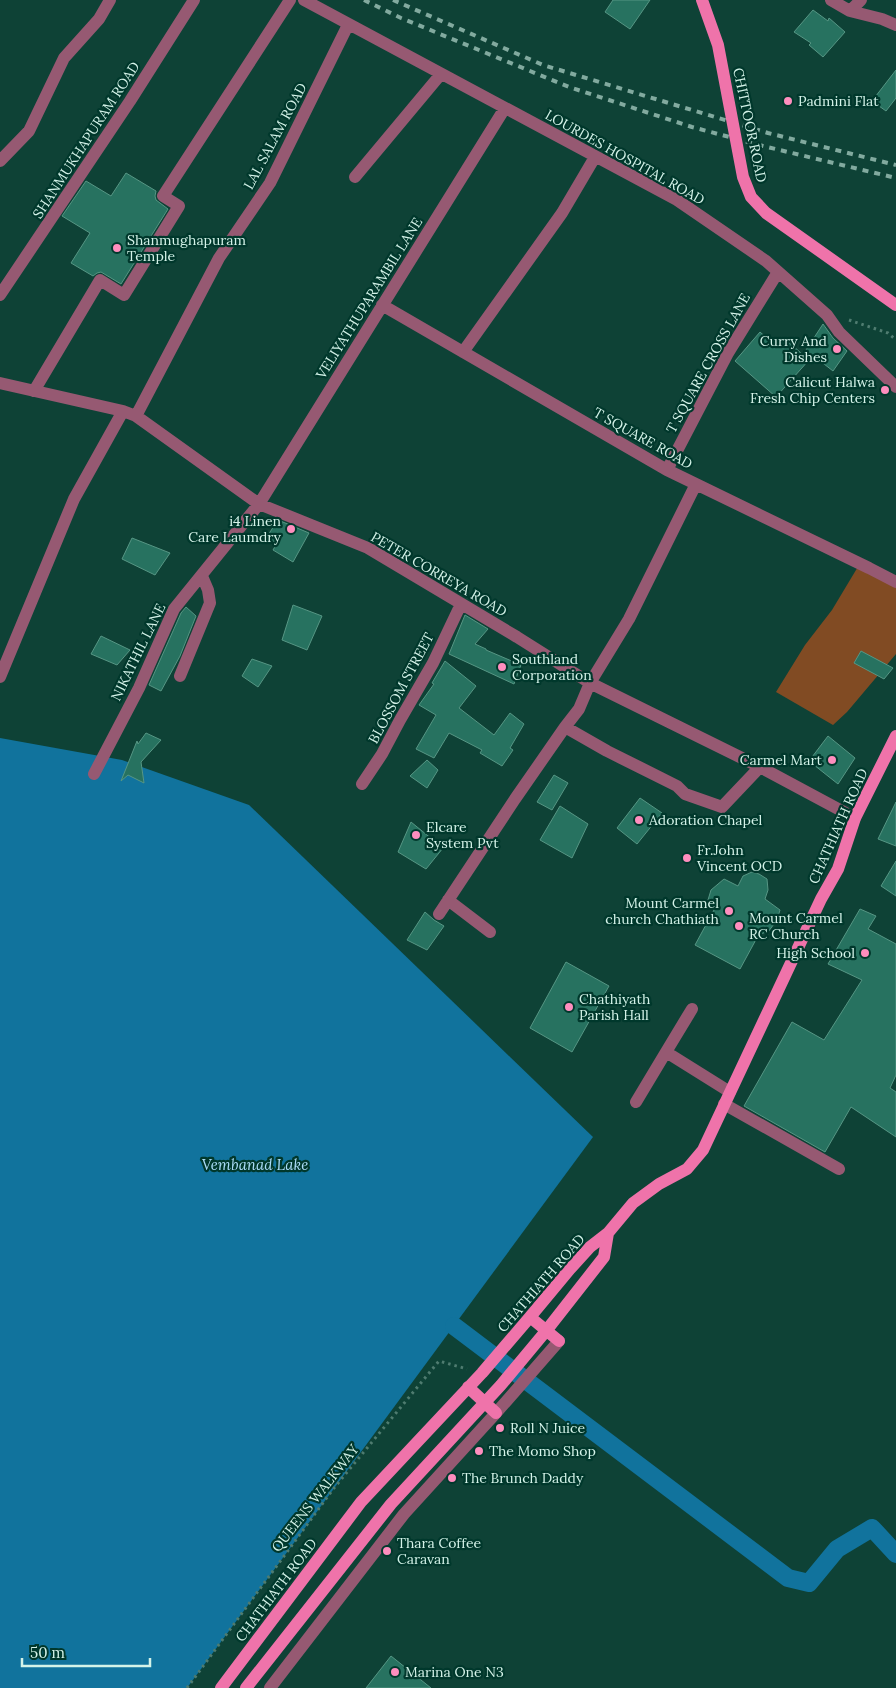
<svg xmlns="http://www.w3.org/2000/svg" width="896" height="1688" font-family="Lora,serif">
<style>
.green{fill:#814b23}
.water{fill:#11739d}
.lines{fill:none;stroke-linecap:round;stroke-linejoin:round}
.canal{stroke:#11739d;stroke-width:18}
.building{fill:#277260;stroke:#569684}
.path{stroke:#4f7c70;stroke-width:3;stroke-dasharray:2.5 4;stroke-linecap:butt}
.minor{stroke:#965972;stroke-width:12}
.major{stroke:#ef73aa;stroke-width:12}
.rail{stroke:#82aa9f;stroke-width:4;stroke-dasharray:6 6;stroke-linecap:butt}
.major-bridge{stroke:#ef73aa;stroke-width:12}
.poi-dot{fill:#fe8ebe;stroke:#00382c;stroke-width:2}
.labels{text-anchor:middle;stroke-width:4.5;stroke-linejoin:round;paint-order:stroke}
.poi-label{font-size:14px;fill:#d4f3e9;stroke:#00382c;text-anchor:start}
.street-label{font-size:14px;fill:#d4f3e9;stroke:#00382c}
.water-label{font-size:15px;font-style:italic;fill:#acddf9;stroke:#00382c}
</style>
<rect width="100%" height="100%" fill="#0e4236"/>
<path class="green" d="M 862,560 L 896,578 L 896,654 L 847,712 L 833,725 L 776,692 L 805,645 L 832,610 Z"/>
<path class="water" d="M 0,738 L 122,760 L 249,805 L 593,1137 L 187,1688 L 0,1688 Z"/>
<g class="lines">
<path class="canal" d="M 454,1326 L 788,1578 L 809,1583 L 837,1549 L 872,1528 L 896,1554"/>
</g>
<path class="building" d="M 613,0 L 650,0 L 630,29 L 605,12 Z
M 813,10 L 828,21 L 829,18 L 845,32 L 823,57 L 809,45 L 811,43 L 794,32 Z
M 896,70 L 896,98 L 886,111 L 872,101 Z
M 126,173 L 156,191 L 155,196 L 156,200 L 168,209 L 121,284 L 101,272 L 97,273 L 93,276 L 71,263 L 90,233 L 62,216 L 86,181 L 111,196 Z
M 823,324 L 833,338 L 847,351 L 833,371 L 806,350 Z
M 760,332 L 778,348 L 785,339 L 809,360 L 776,397 L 735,361 Z
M 278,520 L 309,533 L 293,562 L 273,550 L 277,543 L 266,538 Z
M 132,538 L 170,553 L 155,575 L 122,559 Z
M 293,605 L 322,616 L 307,650 L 282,640 Z
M 186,607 L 196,616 L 180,656 L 161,691 L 149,685 L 181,613 Z
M 465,615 L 488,629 L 475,644 L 486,649 L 486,650 L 521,665 L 514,684 L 449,654 Z
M 101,636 L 130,650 L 117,665 L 91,654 Z
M 861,651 L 893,668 L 884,679 L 854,663 Z
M 252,659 L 272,666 L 258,687 L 242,676 Z
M 445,661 L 476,686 L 459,708 L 494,735 L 510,713 L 524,724 L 510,748 L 513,750 L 502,766 L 480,753 L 482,750 L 449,733 L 434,758 L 416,749 L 436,715 L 419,705 L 434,684 L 432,683 Z
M 146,733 L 161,740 L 141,762 L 144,783 L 128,775 L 121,781 L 137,741 L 138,744 Z
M 828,736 L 855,758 L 838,784 L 809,761 Z
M 427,760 L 438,770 L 427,788 L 410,776 Z
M 554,775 L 568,783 L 552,810 L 537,802 Z
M 640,798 L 662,813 L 637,844 L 617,828 Z
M 896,802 L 896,846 L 878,839 Z
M 560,806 L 588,824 L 572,858 L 540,840 Z
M 411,822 L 443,848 L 426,869 L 398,852 Z
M 896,861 L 896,896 L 881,886 Z
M 752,872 L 759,874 L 767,879 L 768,890 L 765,899 L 780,910 L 777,920 L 768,932 L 759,934 L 740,969 L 695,945 L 714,910 L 708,900 L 711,890 L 724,879 L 738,886 L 743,876 Z
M 860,909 L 876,916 L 868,929 L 896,944 L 896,1075 L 890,1088 L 896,1092 L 896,1137 L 851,1107 L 825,1152 L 744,1106 L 792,1022 L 824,1040 L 862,980 L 828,964 Z
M 425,912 L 434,920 L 444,926 L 427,950 L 407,940 Z
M 566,962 L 609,986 L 572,1052 L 530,1028 Z
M 391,1656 L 431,1688 L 366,1688 Z"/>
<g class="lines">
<path class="path" d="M 849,320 L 888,333 L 896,340
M 187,1688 L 334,1488 L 439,1361 L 467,1369"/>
<path class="minor" d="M 304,0 L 677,200 L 766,261 L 827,315 L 839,332 L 896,387
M 831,0 L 850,11 L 882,19 L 896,25
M 850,11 L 861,0
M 0,161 L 29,131 L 64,58 L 99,19 L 110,0
M 355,177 L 441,74
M 0,295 L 130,101 L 194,0
M 382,305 L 667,470 L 869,568 L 896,582
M 463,352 L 562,213 L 595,157
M 0,383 L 123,411 L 136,416 L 259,504 L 368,548 L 517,637 L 590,683 L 760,767 L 855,818
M 34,391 L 100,280 L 124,295 L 179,206 L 163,196 L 290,0
M 136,416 L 219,258 L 270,183 L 348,25
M 667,470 L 728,353 L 778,272
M 696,484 L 629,619 L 590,683 L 579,709 L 565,727 L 607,751 L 677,786 L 685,794 L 722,807 L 760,767
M 180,676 L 210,603 L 208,590 L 202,576
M 0,677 L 74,499 L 123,411
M 94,774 L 139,688 L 174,609 L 259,504 L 505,108
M 362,784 L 382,754 L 400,720 L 433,663 L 461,604
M 448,900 L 490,932
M 439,914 L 515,799 L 565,727
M 692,1009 L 666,1052 L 730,1092
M 636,1102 L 666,1052
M 724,1104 L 839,1169
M 270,1688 L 404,1514 L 496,1413 L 559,1341"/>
<path class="major" d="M 530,1317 L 559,1341
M 468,1387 L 496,1413
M 221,1688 L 361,1502 L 482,1373 L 530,1317 L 570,1269 L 590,1247 L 608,1233 L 633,1203 L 659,1184 L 687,1169 L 703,1150 L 821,899 L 838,869 L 855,818 L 896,736
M 246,1688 L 391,1504 L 501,1385 L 546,1331 L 604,1257 L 608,1233"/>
<path class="rail" d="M 364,0 L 401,18 L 569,87 L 692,127 L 763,146 L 896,178
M 393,0 L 543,65 L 768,133 L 896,165"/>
<path class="major-bridge" d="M 702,0 L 718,45 L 743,177 L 751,197 L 766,213 L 896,305"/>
</g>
<g class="poi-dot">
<circle cx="788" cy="101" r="5"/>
<circle cx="117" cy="248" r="5"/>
<circle cx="837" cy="349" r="5"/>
<circle cx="885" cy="390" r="5"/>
<circle cx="291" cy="529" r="5"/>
<circle cx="502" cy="667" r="5"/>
<circle cx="832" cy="760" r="5"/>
<circle cx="639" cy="820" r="5"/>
<circle cx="416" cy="835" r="5"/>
<circle cx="687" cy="858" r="5"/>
<circle cx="729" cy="911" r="5"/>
<circle cx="739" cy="926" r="5"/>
<circle cx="865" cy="953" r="5"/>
<circle cx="569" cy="1007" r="5"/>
<circle cx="500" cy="1428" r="5"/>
<circle cx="479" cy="1451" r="5"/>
<circle cx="452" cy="1478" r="5"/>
<circle cx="387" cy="1551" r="5"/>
<circle cx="395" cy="1672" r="5"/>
</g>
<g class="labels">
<g class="poi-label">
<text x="798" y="106">Padmini Flat</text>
<text x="127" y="245">Shanmughapuram<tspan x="127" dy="16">Temple</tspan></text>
<text x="827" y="346" text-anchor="end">Curry And<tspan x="827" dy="16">Dishes</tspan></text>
<text x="875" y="387" text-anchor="end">Calicut Halwa<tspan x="875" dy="16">Fresh Chip Centers</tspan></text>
<text x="281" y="526" text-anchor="end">i4 Linen<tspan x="281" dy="16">Care Laumdry</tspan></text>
<text x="512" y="664">Southland<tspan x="512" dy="16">Corporation</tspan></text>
<text x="822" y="765" text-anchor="end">Carmel Mart</text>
<text x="649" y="825">Adoration Chapel</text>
<text x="426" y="832">Elcare<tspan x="426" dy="16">System Pvt</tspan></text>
<text x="697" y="855">Fr.John<tspan x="697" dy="16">Vincent OCD</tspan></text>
<text x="719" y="908" text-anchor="end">Mount Carmel<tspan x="719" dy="16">church Chathiath</tspan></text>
<text x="749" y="923">Mount Carmel<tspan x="749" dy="16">RC Church</tspan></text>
<text x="855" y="958" text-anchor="end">High School</text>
<text x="579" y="1004">Chathiyath<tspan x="579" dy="16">Parish Hall</tspan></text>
<text x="510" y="1433">Roll N Juice</text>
<text x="489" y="1456">The Momo Shop</text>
<text x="462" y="1483">The Brunch Daddy</text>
<text x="397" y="1548">Thara Coffee<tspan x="397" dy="16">Caravan</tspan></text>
<text x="405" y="1677">Marina One N3</text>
</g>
<g class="street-label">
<text transform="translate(750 125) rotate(78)" y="5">CHITTOOR ROAD</text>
<text transform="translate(275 136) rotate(-62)" y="5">LAL SALAM ROAD</text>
<text transform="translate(86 140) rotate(-57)" y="5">SHANMUKHAPURAM ROAD</text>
<text transform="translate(625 157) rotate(29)" y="5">LOURDES HOSPITAL ROAD</text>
<text transform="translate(369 298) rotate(-58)" y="5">VELIYATHUPARAMBIL LANE</text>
<text transform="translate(708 363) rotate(-61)" y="5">T SQUARE CROSS LANE</text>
<text transform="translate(643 438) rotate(29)" y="5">T SQUARE ROAD</text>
<text transform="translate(439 574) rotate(30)" y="5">PETER CORREYA ROAD</text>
<text transform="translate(138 652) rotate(-64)" y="5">NIKATHIL LANE</text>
<text transform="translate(401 688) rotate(-62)" y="5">BLOSSOM STREET</text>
<text transform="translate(838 826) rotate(-66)" y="5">CHATHIATH ROAD</text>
<text transform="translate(541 1283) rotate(-49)" y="5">CHATHIATH ROAD</text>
<text transform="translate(315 1498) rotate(-52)" y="5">QUEENS WALKWAY</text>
<text transform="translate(276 1590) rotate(-53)" y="5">CHATHIATH ROAD</text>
</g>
<g class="water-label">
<text x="255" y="1170">Vembanad Lake</text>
</g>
</g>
<path d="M22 1658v8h128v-8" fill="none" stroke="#d4f3e9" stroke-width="2.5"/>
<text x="30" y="1658" font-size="15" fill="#d4f3e9" stroke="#00382c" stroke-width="4" paint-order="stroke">50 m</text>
</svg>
